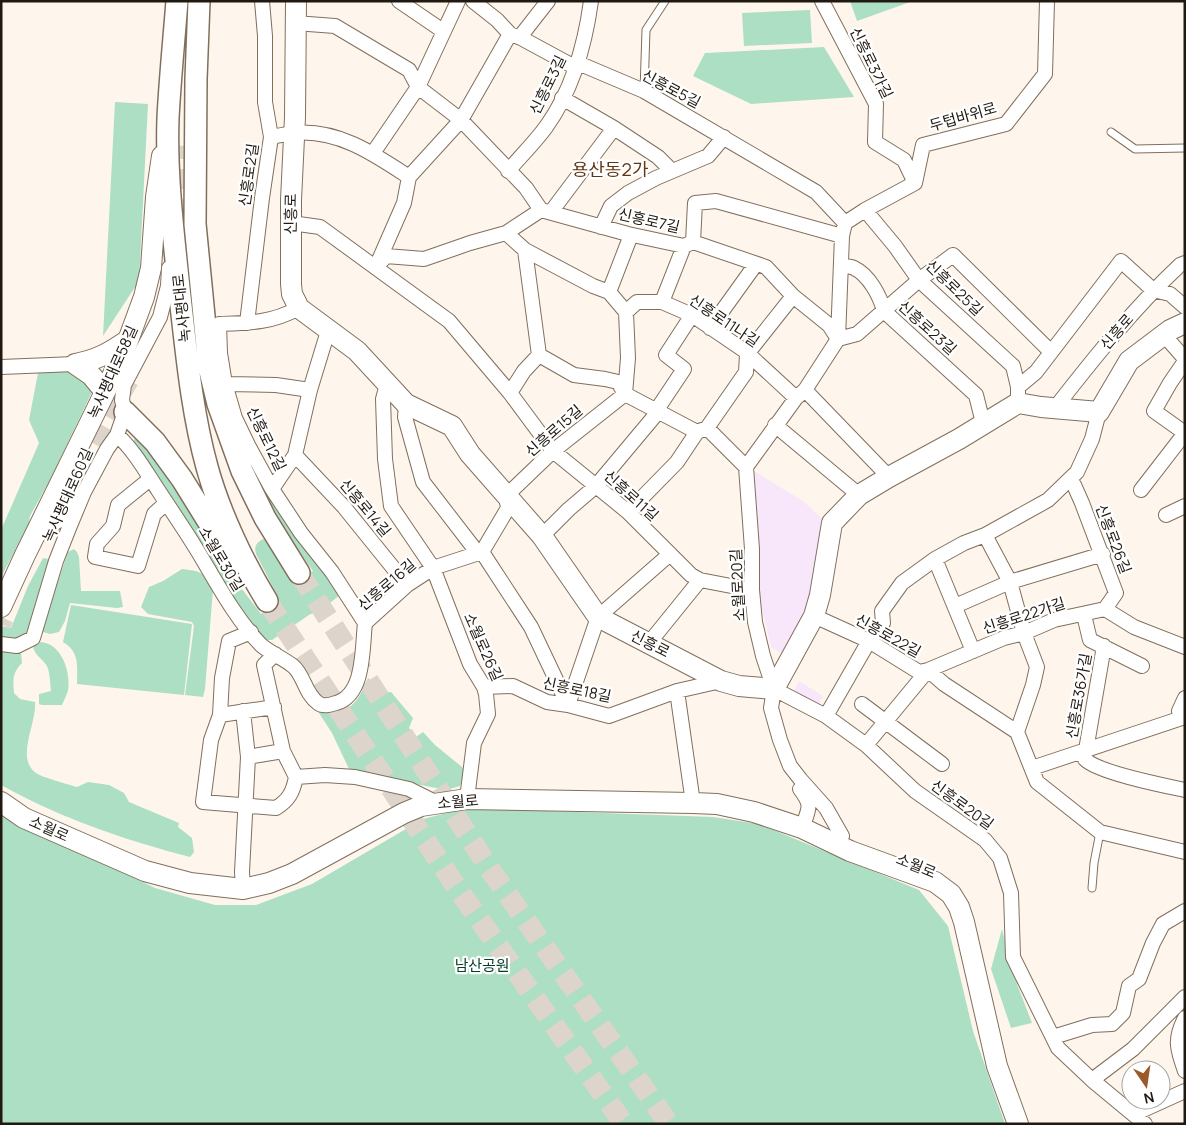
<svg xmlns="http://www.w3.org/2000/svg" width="1186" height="1125" font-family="Manrope,'Noto Sans KR',sans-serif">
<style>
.commercial{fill:#f8e7fa}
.green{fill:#acdfc3}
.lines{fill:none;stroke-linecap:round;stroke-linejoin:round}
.secondary-tunnel{stroke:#ddd5cc;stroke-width:20;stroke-dasharray:20 10;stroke-linecap:butt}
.primary-tunnel{stroke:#ddd5cc;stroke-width:21;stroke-dasharray:21 11;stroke-linecap:butt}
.lane-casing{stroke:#816f5b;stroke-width:9}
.street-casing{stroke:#816f5b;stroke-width:16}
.secondary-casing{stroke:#816f5b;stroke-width:22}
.primary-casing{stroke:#816f5b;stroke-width:24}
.lane{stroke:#fff;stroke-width:7}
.street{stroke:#fff;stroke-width:14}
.secondary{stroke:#fff;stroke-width:20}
.primary{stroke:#fff;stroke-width:21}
.labels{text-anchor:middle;stroke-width:4.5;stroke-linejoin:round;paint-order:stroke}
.street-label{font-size:15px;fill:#201911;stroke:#fff}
.park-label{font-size:15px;fill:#083e28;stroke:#fff}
.quarter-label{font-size:18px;fill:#623513;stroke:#fff}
</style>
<rect width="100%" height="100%" fill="#fef6ed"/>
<path class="commercial" d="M 754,471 L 803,501 L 828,524 L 817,597 L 790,654 L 779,652 L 771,647 L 760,601 Z
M 799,681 L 823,696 L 816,708 L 792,694 Z"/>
<path class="green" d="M 850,1 L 913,1 L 857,21 Z
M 810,10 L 812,43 L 744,46 L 742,13 Z
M 824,47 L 854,97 L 751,104 L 693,76 L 705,53 Z
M 115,102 L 148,104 L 139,281 L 103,336 Z
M 73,369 L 93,382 L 91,394 L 51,478 L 30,516 L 28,527 L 1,577 L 1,530 L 39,443 L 29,420 L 38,373 Z
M 136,437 L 161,462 L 220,560 L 261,614 L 279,599 L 256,554 C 254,546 256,543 263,539 L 269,540 L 295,580 L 313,571 L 272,514 L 240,446 L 341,594 L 325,607 L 309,615 L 272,640 L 264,640 L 232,596 L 133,444 L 134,440 Z
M 74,549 L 77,552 L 79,557 L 81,591 L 120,591 L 123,607 L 117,608 L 70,603 L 65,621 L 59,632 L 50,634 L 43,632 L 42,628 L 68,552 Z
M 43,558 L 48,559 L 51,563 L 25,646 L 21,653 L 22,663 C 12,673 13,680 14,693 L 20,699 L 35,702 C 37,723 15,758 36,773 C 44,778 67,784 77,787 L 88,782 L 109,785 L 124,793 L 129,802 L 179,823 L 178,827 L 192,838 L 194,852 L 190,857 C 125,840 60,818 1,785 L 1,626 L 11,628 L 28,586 Z
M 182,569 C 199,571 207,572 213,589 L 205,689 L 203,697 L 185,695 L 194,626 L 192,622 L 148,614 L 141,607 L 149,587 L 163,581 Z
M 71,605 L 192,624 L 184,695 L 77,684 C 77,666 80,652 63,642 Z
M 39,642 C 61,642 71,671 68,690 C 67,695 64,700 62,705 L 42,705 L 39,704 L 39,694 L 51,691 C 50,683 50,673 47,666 C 42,658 34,655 33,646 Z
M 368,678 L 382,693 L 391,692 L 413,718 L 409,728 L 416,737 L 423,732 L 435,745 L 462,767 L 465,771 L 460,786 L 450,789 L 436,788 L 350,771 L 332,733 L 317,710 C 349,714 356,707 368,678 Z
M 1,806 L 25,823 L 155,888 L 215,905 L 256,905 L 312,884 L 423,819 L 467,808 L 713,817 L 759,824 L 919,890 L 948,926 L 973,1031 L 1005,1124 L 1,1124 Z
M 1002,929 L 1012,971 L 1032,1023 L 1011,1028 L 991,969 Z"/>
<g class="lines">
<path class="secondary-tunnel" d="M 182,249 L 186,146
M 93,443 L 129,380
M 1,624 L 4,618"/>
<path class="primary-tunnel" d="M 299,573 L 489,868 L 669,1124
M 267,601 L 457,888 L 624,1124"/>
<defs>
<path id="lane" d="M 644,91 L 646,30 L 665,1
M 1111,132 L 1135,149 L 1185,148
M 1092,888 L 1094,863 L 1100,832"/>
<path id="street" d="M 399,1 L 443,31
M 473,1 L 497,20 L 510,34 L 521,38 L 569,64 L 578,63 L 644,91 L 816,192 L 845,223
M 822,1 L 876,104 L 875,142 L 904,160 L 915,183
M 295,23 L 335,26 L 409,70 L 418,87 L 461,120 L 526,188 L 541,210 L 628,234 L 684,246 L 693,242 L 766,267 L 793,296 L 829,325 L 838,339 L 857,334 L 919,280 L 953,255 L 1051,352
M 521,38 L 523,33 L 548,1
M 562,98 L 614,128
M 271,137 C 278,136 286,134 294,133 C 338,129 374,154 409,177
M 373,153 L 418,87 L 458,1
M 508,171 C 521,156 535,142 546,127 C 572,91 585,45 591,1
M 915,183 L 923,145 L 1006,124 L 1045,74 L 1047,1
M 865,210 L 895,246 L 919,280 L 1013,366 L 1018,387 L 1018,403
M 551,212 L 614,128 L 658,157 L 672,171
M 291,223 L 320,227 L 449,321 L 510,393 L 553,451 L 628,512 L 691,575 L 700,580 L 752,590
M 601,227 L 611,206 L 628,193 L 656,178 L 708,156 L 724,137
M 506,233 L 525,250 L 593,286 L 609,292 L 626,312 L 637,302 L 662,302 L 692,315 L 745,351 L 796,398
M 693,242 L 695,203 L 716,201 L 842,236
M 525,250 L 539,355 L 574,375 L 605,379 L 618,382 L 625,394 L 697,432 L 707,428 L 746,467
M 378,265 L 386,256 L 424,259 L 470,243 L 506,233 L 541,210
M 841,266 C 845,266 850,266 854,268 C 869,275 880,296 884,311 L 976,395 L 983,423
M 376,267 L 404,203 L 409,177 L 461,120 L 510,34
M 609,292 L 631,235
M 662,302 L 684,246
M 299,308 C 271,323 250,323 219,324 L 220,353 L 225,384 L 235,418 L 248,445 L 272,489 L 301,533 L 332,572 L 365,623
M 247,323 L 262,198 L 271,137 L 265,102 L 265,36 L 262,1
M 710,328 L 756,264
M 1164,335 L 1185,359
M 1,367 L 75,364
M 225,384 L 276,385 L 310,390
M 387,384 L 383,399 L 385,459 L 391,506 L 433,568 L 470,664 L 484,687 L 486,694 L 488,714 L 474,743 L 467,799
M 1018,387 L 1036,372 L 1121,261 L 1153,290 L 1170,294 L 1185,307
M 805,390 L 889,477
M 510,393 L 524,371 L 539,355
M 406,404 L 405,417 L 423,482 L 477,552
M 1055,408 C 1094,358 1134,308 1180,265 L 1185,263
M 656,411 L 684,369 L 666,355 L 692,315
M 775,425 L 859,495
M 707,428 L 746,372 L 747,354 L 793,296
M 117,435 C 134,450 146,472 158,490 C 171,510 185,530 197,550 C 217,583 235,618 261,645 C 270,653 283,658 293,666 C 304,675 305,694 318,703 C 323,707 330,705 336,703 C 365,695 362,648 365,623 L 407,585 L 433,568 L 482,552 L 508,508 L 506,496 L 553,451 L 625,394 L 628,358 L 626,312
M 295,455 L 344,507 L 407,585
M 150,479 L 118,505 L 113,526 L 97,544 L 95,557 L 138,566 L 154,514 L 166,503
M 1069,480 L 1074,485 L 1082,503 L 1116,593 L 1105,609
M 272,489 L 295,455 L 310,390 L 328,331
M 1141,490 L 1185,433 L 1154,411 L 1170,383 L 1185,361
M 628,512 L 677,462 L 697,432
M 1166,515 L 1185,506
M 53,524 L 62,519 L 75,495
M 985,535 L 1010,582 L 1024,633 L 1037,667 L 1033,685 L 1017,732
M 542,536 L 569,509 L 596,486 L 658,412
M 482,552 L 531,627 L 568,705
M 955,606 L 1010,582 L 1103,554
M 1084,615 L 1090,640 L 1142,666
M 814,616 L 869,641 L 919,672 L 928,670 L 944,684 L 1017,732 L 1037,782 L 1100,832 L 1185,852
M 251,632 L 229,641 L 222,678 L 220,715 L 274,707
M 649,643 L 700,580
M 1,644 L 17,646 L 33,638 L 56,561 L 69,528 L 84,492 L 107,449 L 117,435 L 125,412 L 122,400 L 124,385 L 160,317 L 168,286 L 169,268
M 973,651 L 935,559 L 964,543 L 985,535 L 1048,500 L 1077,472 L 1092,439 L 1099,412
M 275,654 L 264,665 L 283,751 L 296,777 L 325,775 L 355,777 L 409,789 L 437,803
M 484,687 L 513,686 L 547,702 L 568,705 L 609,716 L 677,691 L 721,681
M 774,689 L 826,716 L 866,745 L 915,791 L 985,840 L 1000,858 L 1011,893 L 1013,957 L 1058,1048 L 1092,1080
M 677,691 L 693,803
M 862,704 L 942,764
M 568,705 L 598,617 L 670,554
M 243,711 L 248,757 L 242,872 L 243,889
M 220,715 L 211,740 L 203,802 L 276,808 C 289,800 293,792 296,777
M 826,716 L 869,641 L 883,623 L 882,611 L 902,583 L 935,559
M 1181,718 L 1179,711 L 1185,698
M 866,745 L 928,670 L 1004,638 L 1024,633 L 1054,620 L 1105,609 L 1134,627 L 1185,647
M 1086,750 L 1104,646
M 1082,752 C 1083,754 1084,757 1085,759 C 1096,772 1166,786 1185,790
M 248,757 L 283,751
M 1032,768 L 1185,717
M 800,789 C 813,806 809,808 802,828
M 842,836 L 826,808 L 801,780 L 790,766 L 780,740 L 771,708 L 774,689 L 763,656 L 755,622 L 752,590 L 752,549 L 746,467 L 796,398 L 805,390 L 838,339 L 842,236 L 845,223 L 865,210 L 915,183
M 1185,1018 C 1174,1039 1177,1049 1185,1071
M 1053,1037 L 1092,1025 L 1112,1024 L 1123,1013 L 1129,986 L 1139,979 L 1153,943 L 1163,924 L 1185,911
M 1134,1114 L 1185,1091
M 1145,1124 L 1092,1080 L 1133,1049 L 1185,997"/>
<path id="secondary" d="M 296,1 L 295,117 L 291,200 L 291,284 L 292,294 L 299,308 L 357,351 L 406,404 L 452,426 L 470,454 L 542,536 L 598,617 L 721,681 L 739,686 L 774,689 L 814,616 L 820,595 L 832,523 L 859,495 L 889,477 L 959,439 L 1018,403 L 1041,407 L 1099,412 L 1129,361 L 1170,330 L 1185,323
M 105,392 L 91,375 L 75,364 C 97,360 109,353 128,340
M 1,607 L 25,555 L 105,392 L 126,346 L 144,297 L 151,268 L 156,197 L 162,156
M 1,802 L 24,818 L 145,871 L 190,883 L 243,889 L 269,883 L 292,874 L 404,813 L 421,806 L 467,799 L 693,803 L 717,804 L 754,812 L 802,828 L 850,851 L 935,882 L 951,894 L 959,907 L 964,922 L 997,1066 L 1018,1124"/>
<path id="primary" d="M 177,1 C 174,40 170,79 168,118 C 166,175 173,231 179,288 C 186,347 191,409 207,467 C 219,511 243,562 267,601
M 199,1 L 196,79 L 195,224 L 209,367 L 218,404 L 242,471 L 265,518 L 299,573
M 125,412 L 155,442 L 182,479 L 234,563"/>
</defs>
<use href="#lane" class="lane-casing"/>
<use href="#street" class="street-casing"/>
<use href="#secondary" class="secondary-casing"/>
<use href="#primary" class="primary-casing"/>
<use href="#lane" class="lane"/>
<use href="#street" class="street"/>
<use href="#secondary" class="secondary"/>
<use href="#primary" class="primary"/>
</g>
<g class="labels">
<g class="street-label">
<text transform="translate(871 63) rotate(64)" y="5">신흥로3가길</text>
<text transform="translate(548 85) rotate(-64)" y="5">신흥로3길</text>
<text transform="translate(671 89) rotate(28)" y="5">신흥로5길</text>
<text transform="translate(963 117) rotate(-16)" y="5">두텁바위로</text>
<text transform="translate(249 175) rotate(-82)" y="5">신흥로2길</text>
<text transform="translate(291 214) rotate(-89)" y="5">신흥로</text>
<text transform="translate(649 221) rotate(13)" y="5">신흥로7길</text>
<text transform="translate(954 288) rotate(44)" y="5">신흥로25길</text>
<text transform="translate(182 308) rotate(-96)" y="5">녹사평대로</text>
<text transform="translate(724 321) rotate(34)" y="5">신흥로11나길</text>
<text transform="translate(927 328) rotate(42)" y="5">신흥로23길</text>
<text transform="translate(1117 332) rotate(-49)" y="5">신흥로</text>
<text transform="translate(113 372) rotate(-66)" y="5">녹사평대로58길</text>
<text transform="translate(554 431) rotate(-41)" y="5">신흥로15길</text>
<text transform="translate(266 439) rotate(64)" y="5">신흥로12길</text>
<text transform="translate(68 495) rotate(-66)" y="5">녹사평대로60길</text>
<text transform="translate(631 496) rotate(42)" y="5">신흥로11길</text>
<text transform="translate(365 508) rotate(50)" y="5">신흥로14길</text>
<text transform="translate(1113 539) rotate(69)" y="5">신흥로26길</text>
<text transform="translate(221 559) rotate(59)" y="5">소월로30길</text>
<text transform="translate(387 585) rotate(-40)" y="5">신흥로16길</text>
<text transform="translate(738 585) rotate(-93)" y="5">소월로20길</text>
<text transform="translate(1024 616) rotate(-18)" y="5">신흥로22가길</text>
<text transform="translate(888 636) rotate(29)" y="5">신흥로22길</text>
<text transform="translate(650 644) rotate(27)" y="5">신흥로</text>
<text transform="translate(483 647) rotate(66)" y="5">소월로26길</text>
<text transform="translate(577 690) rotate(12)" y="5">신흥로18길</text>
<text transform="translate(1079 696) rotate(-80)" y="5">신흥로36가길</text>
<text transform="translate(458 802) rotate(-5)" y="5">소월로</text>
<text transform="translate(962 805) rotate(36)" y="5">신흥로20길</text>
<text transform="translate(49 829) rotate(24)" y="5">소월로</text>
<text transform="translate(916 866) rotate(22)" y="5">소월로</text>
</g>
<g class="park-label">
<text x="482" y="971">남산공원</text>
</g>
<g class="quarter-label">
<text x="610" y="176">용산동2가</text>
</g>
</g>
<rect width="1186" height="1125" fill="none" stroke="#201911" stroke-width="5"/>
<g transform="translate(1146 1085) rotate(167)"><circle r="24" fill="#ffffff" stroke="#a6a3a0"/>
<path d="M0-4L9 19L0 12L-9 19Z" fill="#9c5928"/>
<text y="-8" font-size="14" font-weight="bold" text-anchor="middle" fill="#201911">N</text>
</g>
</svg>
